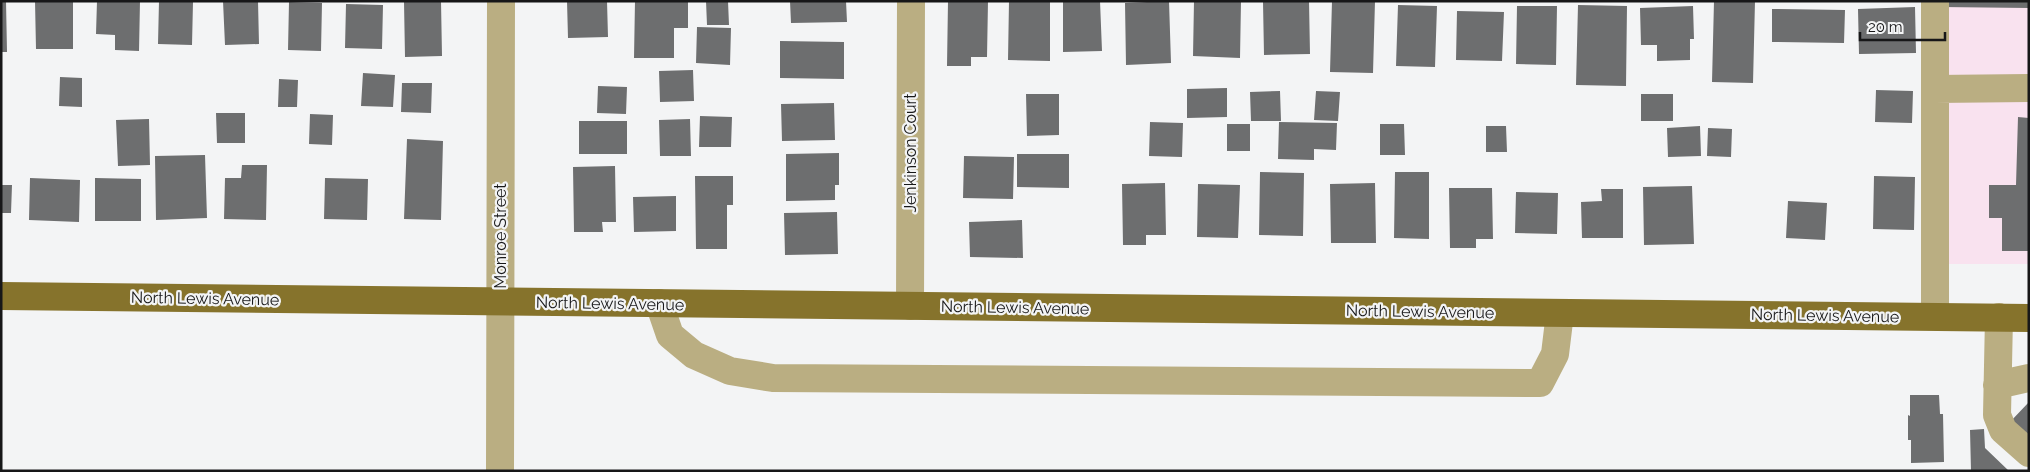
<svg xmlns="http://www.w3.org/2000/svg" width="2030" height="472" font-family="Raleway,sans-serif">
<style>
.commercial{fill:#f9e2ef}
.building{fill:#6d6e6f}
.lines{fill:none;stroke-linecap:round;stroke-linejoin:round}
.minor{stroke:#baae82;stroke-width:28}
.major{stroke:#86732c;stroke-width:28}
.labels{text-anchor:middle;stroke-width:4.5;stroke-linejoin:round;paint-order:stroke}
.street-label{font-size:16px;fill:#171718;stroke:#f3f4f5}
</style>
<rect width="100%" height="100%" fill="#f3f4f5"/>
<path class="commercial" d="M 1936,1 L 2029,1 L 2029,264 L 1937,264 Z"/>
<path class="building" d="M 1,1 L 6,1 L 7,52 L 1,52 Z
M 35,1 L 73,1 L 73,49 L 36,49 Z
M 97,1 L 140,1 L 139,51 L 115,50 L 115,35 L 96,34 Z
M 159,1 L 193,2 L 192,45 L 158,44 Z
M 223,1 L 258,1 L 259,44 L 225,45 Z
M 441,1 L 442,56 L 405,57 L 404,2 Z
M 567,1 L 607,1 L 608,37 L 568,38 Z
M 635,1 L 688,1 L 688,28 L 674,28 L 674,58 L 634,58 Z
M 706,1 L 728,1 L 729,25 L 707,25 Z
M 790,1 L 846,1 L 847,22 L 791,23 Z
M 948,1 L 988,1 L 987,57 L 971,57 L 971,66 L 947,66 Z
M 1009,1 L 1050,1 L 1050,61 L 1008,60 Z
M 1063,1 L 1100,1 L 1102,51 L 1063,52 Z
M 1169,1 L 1171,63 L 1126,65 L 1125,3 Z
M 1194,1 L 1241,1 L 1240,58 L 1193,56 Z
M 1309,1 L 1310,54 L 1264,55 L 1263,2 Z
M 1332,1 L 1375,1 L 1373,73 L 1330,72 Z
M 1714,1 L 1755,1 L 1753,83 L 1712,82 Z
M 1941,1 L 2029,1 L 2029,8 L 1941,7 Z
M 289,2 L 322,3 L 321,51 L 288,50 Z
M 346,4 L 383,5 L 382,49 L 345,48 Z
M 1398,5 L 1437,6 L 1435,67 L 1396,66 Z
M 1578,5 L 1627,6 L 1626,86 L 1576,85 Z
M 1517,6 L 1557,6 L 1556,65 L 1516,64 Z
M 1693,6 L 1694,39 L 1690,39 L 1690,60 L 1657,61 L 1657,45 L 1641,45 L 1640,8 Z
M 1915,7 L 1916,53 L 1859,54 L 1858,9 Z
M 1772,9 L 1845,10 L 1844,43 L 1772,42 Z
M 1457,11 L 1504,12 L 1502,61 L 1456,60 Z
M 697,27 L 731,28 L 730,65 L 696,63 Z
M 780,41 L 844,42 L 844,79 L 780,78 Z
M 693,70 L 694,101 L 660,102 L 659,71 Z
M 363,73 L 395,75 L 393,107 L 361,106 Z
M 60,77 L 82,78 L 82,107 L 59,106 Z
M 279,79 L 298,80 L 297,107 L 278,107 Z
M 402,83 L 432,83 L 431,113 L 401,112 Z
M 598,86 L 627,87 L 626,114 L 597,113 Z
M 1227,88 L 1227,117 L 1187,118 L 1187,89 Z
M 1876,90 L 1913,91 L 1912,123 L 1875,122 Z
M 1280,91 L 1281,121 L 1251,121 L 1250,92 Z
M 1316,91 L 1340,92 L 1338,121 L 1314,120 Z
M 1026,94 L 1059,94 L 1059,135 L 1027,136 Z
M 1641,94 L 1673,94 L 1673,121 L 1641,121 Z
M 834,103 L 835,140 L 782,141 L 781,104 Z
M 216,113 L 245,113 L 245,143 L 217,143 Z
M 310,114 L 333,115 L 332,145 L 309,144 Z
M 700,116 L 732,117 L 731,147 L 699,147 Z
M 2018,117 L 2029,118 L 2029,251 L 2002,251 L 2002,218 L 1989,218 L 1989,185 L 2016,185 Z
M 149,119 L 150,165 L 118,166 L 116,120 Z
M 690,119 L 691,156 L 660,156 L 659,120 Z
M 579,121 L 627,121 L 627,154 L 579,154 Z
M 1150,122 L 1183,123 L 1182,157 L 1149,156 Z
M 1279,122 L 1337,123 L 1336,150 L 1314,149 L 1314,160 L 1278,159 Z
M 1227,124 L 1250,124 L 1250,151 L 1227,151 Z
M 1380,124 L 1404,124 L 1405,155 L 1380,155 Z
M 1486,126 L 1506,126 L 1507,152 L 1486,152 Z
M 1700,126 L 1701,156 L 1668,157 L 1667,128 Z
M 1708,128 L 1732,129 L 1731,157 L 1707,156 Z
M 407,139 L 443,141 L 441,220 L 404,219 Z
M 839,153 L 839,185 L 835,185 L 835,200 L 786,201 L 786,154 Z
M 1017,154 L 1069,154 L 1069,188 L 1017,187 Z
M 205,155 L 207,218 L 156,220 L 155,156 Z
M 964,156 L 1014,157 L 1013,199 L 963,198 Z
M 242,165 L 267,165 L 266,220 L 224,219 L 225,178 L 241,178 Z
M 615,166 L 616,222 L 602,222 L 603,232 L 574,232 L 573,167 Z
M 1260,172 L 1304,173 L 1303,236 L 1259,235 Z
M 1395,172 L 1429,172 L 1429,239 L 1394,238 Z
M 695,176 L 733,176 L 733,205 L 727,205 L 727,249 L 696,249 Z
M 1874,176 L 1915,177 L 1914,230 L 1873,229 Z
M 30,178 L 80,180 L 79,222 L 29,220 Z
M 95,178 L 141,179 L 141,221 L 95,221 Z
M 325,178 L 368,179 L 367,220 L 324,219 Z
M 1165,183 L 1166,235 L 1146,235 L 1146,245 L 1123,245 L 1122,184 Z
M 1375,183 L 1376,243 L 1331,243 L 1330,184 Z
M 1198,184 L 1240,185 L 1238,238 L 1197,237 Z
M 1,185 L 12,185 L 11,213 L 1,213 Z
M 1692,186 L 1694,244 L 1644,245 L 1643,187 Z
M 1449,188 L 1492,188 L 1493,239 L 1476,239 L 1476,248 L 1450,248 Z
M 1601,189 L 1623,189 L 1623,238 L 1582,238 L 1581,202 L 1602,201 Z
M 1516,192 L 1558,193 L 1557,234 L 1515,233 Z
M 676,196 L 676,231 L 634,232 L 633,197 Z
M 1788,201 L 1827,203 L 1825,240 L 1786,238 Z
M 837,212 L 838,254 L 785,255 L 784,213 Z
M 1022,220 L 1023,258 L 970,257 L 969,222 Z
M 1910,395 L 1939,395 L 1940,414 L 1943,414 L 1944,462 L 1911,463 L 1911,440 L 1908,440 L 1908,415 L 1910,416 Z
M 2029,402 L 2029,440 L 2010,422 Z
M 1984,429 L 1985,448 L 2009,471 L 1971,471 L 1970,430 Z"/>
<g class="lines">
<path class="minor" d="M 1935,1 L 1935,316
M 1935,89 L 2029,88
M 659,303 L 670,335 L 694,355 L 730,371 L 773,378 L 1540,383 L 1555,354 L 1560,313
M 910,306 L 911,1
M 1999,317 L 1997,415 L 2003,430 L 2029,453
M 1997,385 L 2029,378
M 500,471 L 501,1"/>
<path class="major" d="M 1,296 L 2029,318"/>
</g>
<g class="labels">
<g class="street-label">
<text transform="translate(910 153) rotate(-90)" y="6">Jenkinson Court</text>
<text transform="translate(500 236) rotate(-90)" y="6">Monroe Street</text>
<text transform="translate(205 298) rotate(1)" y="6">North Lewis Avenue</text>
<text transform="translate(610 303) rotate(1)" y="6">North Lewis Avenue</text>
<text transform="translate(1015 307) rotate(1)" y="6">North Lewis Avenue</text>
<text transform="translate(1420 311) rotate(1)" y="6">North Lewis Avenue</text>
<text transform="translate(1825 315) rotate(1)" y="6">North Lewis Avenue</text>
</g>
</g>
<rect width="2030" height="472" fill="none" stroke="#171718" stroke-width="5"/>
<path d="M1860 32v8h85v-8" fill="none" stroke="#171718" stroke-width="2.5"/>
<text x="1868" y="32" font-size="15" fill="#171718" stroke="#f3f4f5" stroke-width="4" paint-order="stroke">20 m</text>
</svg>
